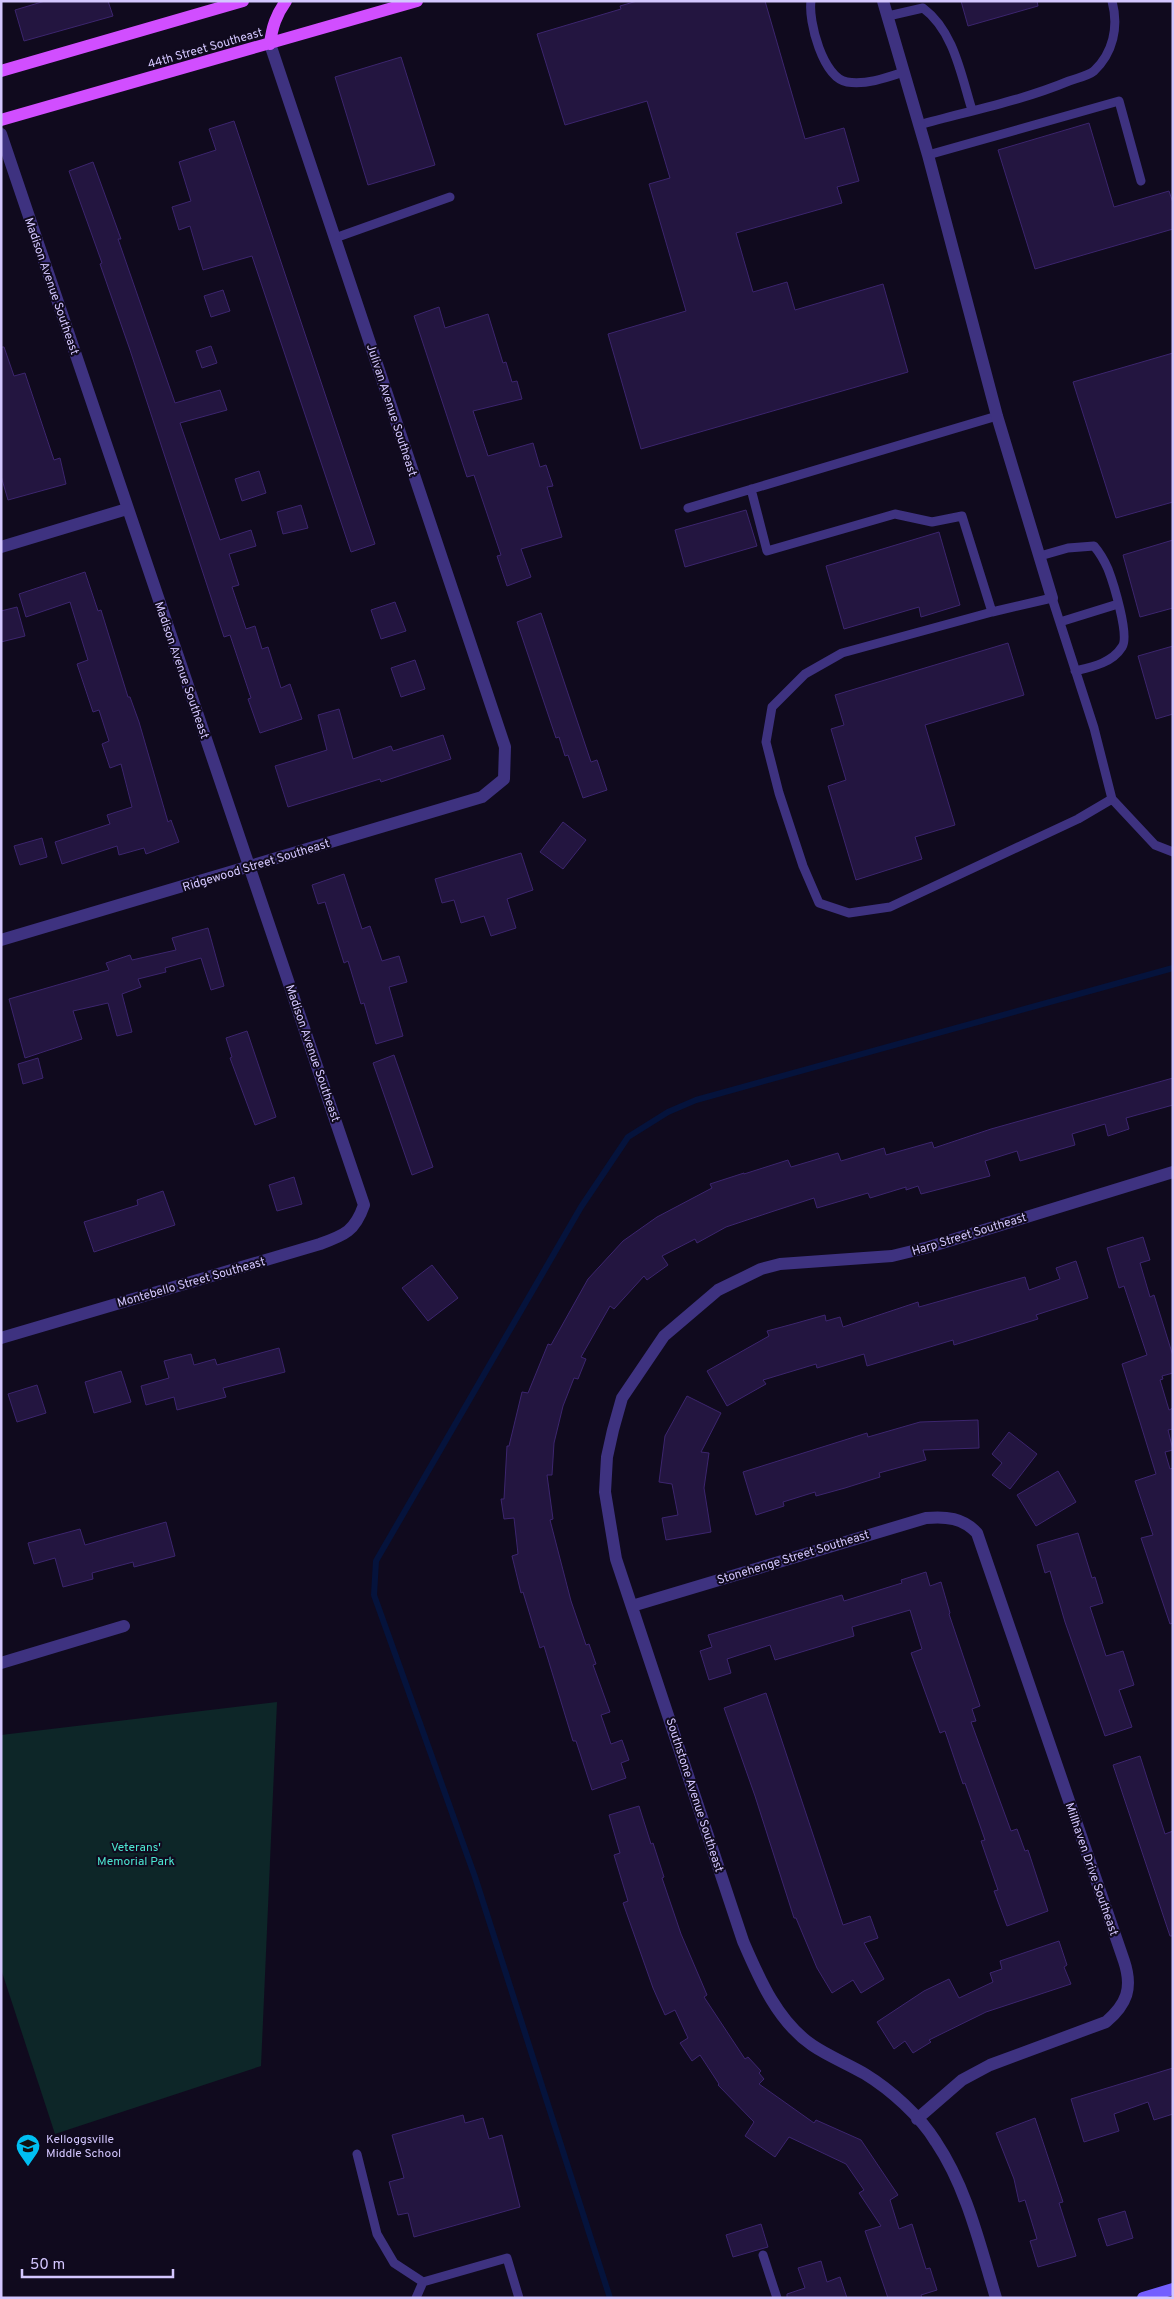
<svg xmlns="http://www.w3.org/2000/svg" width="1174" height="2299" font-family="Overpass,sans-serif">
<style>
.green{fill:#0d2628}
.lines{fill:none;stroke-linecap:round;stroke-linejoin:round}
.stream{stroke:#05133c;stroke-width:6}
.building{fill:#231540;stroke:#3c256e}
.lane{stroke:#3e3280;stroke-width:9}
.street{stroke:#3e3280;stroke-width:12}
.secondary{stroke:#745eff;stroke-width:12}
.primary{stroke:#d14eff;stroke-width:12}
.labels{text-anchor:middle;stroke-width:4;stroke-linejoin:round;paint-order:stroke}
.street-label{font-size:12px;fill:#d4c7ff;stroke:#100a1e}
.park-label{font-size:12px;fill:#4ce6d1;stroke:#100a1e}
.poi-label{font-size:12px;fill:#d4c7ff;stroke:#100a1e;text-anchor:start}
</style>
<rect width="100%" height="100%" fill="#100a1e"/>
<path class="green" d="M 277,1702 L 261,2066 L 55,2134 L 1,1969 L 1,1735 Z"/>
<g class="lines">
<path class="stream" d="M 610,2298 L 475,1877 L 374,1595 L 376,1561 L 581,1207 L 628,1137 L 668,1112 L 696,1100 L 1173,968"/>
</g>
<path class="building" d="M 45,1 L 108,1 L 113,16 L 24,41 L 15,10 Z
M 637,1 L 765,1 L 805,139 L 844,128 L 859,181 L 837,187 L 842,203 L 736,233 L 753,292 L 787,282 L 795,310 L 883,284 L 908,372 L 641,449 L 608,334 L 686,311 L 649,184 L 670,178 L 647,101 L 565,125 L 537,34 L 621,9 L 620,6 Z
M 961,1 L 1037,1 L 1038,6 L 968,26 Z
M 401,57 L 435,165 L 368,185 L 335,77 Z
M 234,121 L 375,544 L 351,552 L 252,256 L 203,270 L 190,226 L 179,230 L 172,207 L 191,201 L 179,162 L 216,150 L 209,129 Z
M 1089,123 L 1114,207 L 1169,191 L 1173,203 L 1173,229 L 1035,269 L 998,150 Z
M 93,162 L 121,239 L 118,239 L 175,403 L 220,390 L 227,410 L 180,423 L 220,540 L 251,530 L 256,546 L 229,554 L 239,585 L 232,587 L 246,629 L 255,626 L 262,649 L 268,647 L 281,688 L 290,684 L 302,719 L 260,733 L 248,699 L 251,698 L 230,635 L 224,637 L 130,350 L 100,264 L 102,263 L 69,171 Z
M 223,290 L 230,311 L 211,317 L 204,296 Z
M 439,307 L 445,328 L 488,314 L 503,363 L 506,362 L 512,382 L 517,381 L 522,399 L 473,411 L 488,456 L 533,443 L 540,467 L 546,465 L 553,486 L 547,487 L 562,537 L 521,549 L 531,577 L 507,586 L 497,556 L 501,555 L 474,475 L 467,477 L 414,316 Z
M 211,346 L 217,363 L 202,368 L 196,351 Z
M 1,347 L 4,347 L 14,376 L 25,373 L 54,460 L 60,458 L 66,484 L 8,500 L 1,476 Z
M 1173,353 L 1173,502 L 1116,518 L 1073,382 Z
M 259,471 L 266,493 L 242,501 L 235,479 Z
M 301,505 L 308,528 L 283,534 L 277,512 Z
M 746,510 L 757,546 L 685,567 L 675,530 Z
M 939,532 L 960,605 L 921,617 L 919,607 L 844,629 L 826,566 Z
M 1173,540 L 1173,608 L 1140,617 L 1123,555 Z
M 85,572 L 98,611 L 101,610 L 128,697 L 130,697 L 139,722 L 168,822 L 171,820 L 179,842 L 146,854 L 144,848 L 119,855 L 117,846 L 62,864 L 55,842 L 110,824 L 107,815 L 132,807 L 121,764 L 110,768 L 102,744 L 109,741 L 99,710 L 93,712 L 77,664 L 88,660 L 70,602 L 26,617 L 19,594 Z
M 395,602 L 406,631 L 381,639 L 371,610 Z
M 17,607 L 25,636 L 1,642 L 1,611 Z
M 541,613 L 591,762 L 597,760 L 607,790 L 583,798 L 568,755 L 565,756 L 559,737 L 556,738 L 517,622 Z
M 1008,643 L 1024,695 L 925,725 L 955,825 L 915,837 L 922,859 L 856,880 L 828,786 L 846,780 L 831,729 L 844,725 L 835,695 Z
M 1173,646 L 1173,714 L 1156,719 L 1138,656 Z
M 415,660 L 425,689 L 401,697 L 391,668 Z
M 339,709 L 353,759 L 391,746 L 393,751 L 443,735 L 451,759 L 381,782 L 380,779 L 288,807 L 275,766 L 327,750 L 318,715 Z
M 563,822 L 586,840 L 563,869 L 540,852 Z
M 42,838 L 47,857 L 20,865 L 14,846 Z
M 521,853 L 533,890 L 507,899 L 516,928 L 491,936 L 484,916 L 461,923 L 454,900 L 442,903 L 435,879 Z
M 344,874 L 362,929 L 370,926 L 382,961 L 399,956 L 407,982 L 389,987 L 403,1036 L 376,1044 L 364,1003 L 361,1004 L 348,961 L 344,963 L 325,902 L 318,904 L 312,885 Z
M 208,928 L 224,986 L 211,990 L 201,958 L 165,968 L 166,972 L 138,979 L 141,987 L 122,994 L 132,1032 L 117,1036 L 108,1003 L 73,1011 L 82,1039 L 25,1058 L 9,999 L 109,970 L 106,963 L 130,955 L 132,960 L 176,950 L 172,938 Z
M 247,1031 L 276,1117 L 255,1125 L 230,1058 L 232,1057 L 226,1038 Z
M 394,1055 L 433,1167 L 412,1175 L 373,1063 Z
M 38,1058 L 43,1078 L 23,1084 L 18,1064 Z
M 1173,1078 L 1173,1105 L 1126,1118 L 1129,1129 L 1108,1136 L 1105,1124 L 1072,1134 L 1075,1145 L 1020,1161 L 1017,1151 L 985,1161 L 990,1176 L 921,1194 L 918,1186 L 906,1190 L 906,1187 L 870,1198 L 868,1193 L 817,1208 L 814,1198 L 771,1212 L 726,1227 L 697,1243 L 695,1239 L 662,1256 L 668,1265 L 647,1280 L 644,1276 L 614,1309 L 610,1306 L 581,1357 L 586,1359 L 578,1379 L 574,1378 L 563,1406 L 554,1443 L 552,1475 L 547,1475 L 553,1519 L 550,1520 L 571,1601 L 586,1645 L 589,1644 L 596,1664 L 593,1665 L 610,1712 L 601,1715 L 611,1744 L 622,1740 L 629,1760 L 621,1763 L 626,1778 L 592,1790 L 576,1741 L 573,1741 L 544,1646 L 540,1648 L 523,1592 L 521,1593 L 512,1556 L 518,1554 L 514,1518 L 504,1519 L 501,1499 L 504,1499 L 507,1446 L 509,1446 L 522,1392 L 528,1393 L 548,1344 L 551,1345 L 588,1279 L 623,1241 L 657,1217 L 712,1188 L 710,1184 L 744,1173 L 744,1174 L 788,1160 L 791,1167 L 838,1153 L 841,1161 L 884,1148 L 886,1155 L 932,1142 L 934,1148 L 991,1129 Z
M 294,1177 L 302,1204 L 277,1211 L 269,1185 Z
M 163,1191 L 175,1225 L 94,1252 L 84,1222 L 138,1205 L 137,1200 Z
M 1143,1237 L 1150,1260 L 1140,1263 L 1150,1297 L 1154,1295 L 1173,1356 L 1173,1373 L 1162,1376 L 1163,1379 L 1160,1380 L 1169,1410 L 1173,1408 L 1173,1429 L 1168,1430 L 1173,1450 L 1165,1452 L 1170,1469 L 1173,1468 L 1173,1623 L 1170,1624 L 1141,1538 L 1153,1535 L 1135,1481 L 1156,1474 L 1122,1364 L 1147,1355 L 1124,1286 L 1119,1288 L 1107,1248 Z
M 1076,1261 L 1088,1298 L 1036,1315 L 1038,1319 L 954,1345 L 953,1340 L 867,1366 L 864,1354 L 817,1368 L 816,1364 L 763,1380 L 766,1384 L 727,1406 L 707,1371 L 769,1336 L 767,1331 L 793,1324 L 825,1315 L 826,1321 L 840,1317 L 843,1327 L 918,1302 L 919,1307 L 1025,1277 L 1029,1290 L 1060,1279 L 1056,1268 Z
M 432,1265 L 458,1298 L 428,1321 L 402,1288 Z
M 279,1348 L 285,1372 L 223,1388 L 226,1397 L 177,1410 L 174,1397 L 146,1405 L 141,1386 L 169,1378 L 164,1361 L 191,1354 L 194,1365 L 215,1359 L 217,1365 Z
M 121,1371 L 131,1402 L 94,1413 L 85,1382 Z
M 37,1385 L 46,1413 L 17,1422 L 8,1394 Z
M 687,1396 L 721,1413 L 701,1452 L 709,1453 L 704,1488 L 711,1532 L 666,1540 L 662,1518 L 678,1515 L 672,1484 L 659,1482 L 665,1436 Z
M 978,1420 L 979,1448 L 923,1450 L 926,1460 L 879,1473 L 880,1477 L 845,1488 L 816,1496 L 815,1492 L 783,1502 L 784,1506 L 756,1515 L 743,1472 L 867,1433 L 868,1437 L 920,1422 Z
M 1009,1432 L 1037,1454 L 1010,1489 L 992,1475 L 1002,1463 L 992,1454 Z
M 1058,1471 L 1076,1502 L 1036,1526 L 1017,1495 Z
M 166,1522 L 175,1556 L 134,1567 L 133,1562 L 92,1573 L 93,1579 L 63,1587 L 55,1558 L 34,1564 L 28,1543 L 80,1529 L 85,1545 Z
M 1078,1533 L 1092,1578 L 1095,1577 L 1103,1603 L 1090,1607 L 1106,1656 L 1123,1651 L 1134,1685 L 1119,1690 L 1132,1727 L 1105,1736 L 1065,1622 L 1050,1571 L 1045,1573 L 1037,1545 Z
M 926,1572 L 930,1586 L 941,1582 L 950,1613 L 949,1614 L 980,1706 L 972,1709 L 976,1721 L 971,1722 L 1011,1831 L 1017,1829 L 1025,1851 L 1028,1850 L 1048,1911 L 1007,1926 L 994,1891 L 998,1890 L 981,1841 L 985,1840 L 965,1783 L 963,1784 L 945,1731 L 940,1733 L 911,1653 L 922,1649 L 910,1610 L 852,1627 L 854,1636 L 775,1660 L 770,1645 L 727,1659 L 731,1673 L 709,1680 L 700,1651 L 712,1647 L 708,1635 L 842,1595 L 844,1601 L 902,1583 L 901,1580 Z
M 766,1693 L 843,1925 L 870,1916 L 878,1938 L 864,1943 L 884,1979 L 861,1993 L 853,1980 L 832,1993 L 817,1968 L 796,1918 L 794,1918 L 755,1796 L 724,1708 Z
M 1140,1756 L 1165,1834 L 1173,1831 L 1173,1936 L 1170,1936 L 1113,1765 Z
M 639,1806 L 651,1844 L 653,1843 L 664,1877 L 662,1878 L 681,1934 L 707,1995 L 704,1997 L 745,2059 L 748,2057 L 761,2071 L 759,2073 L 764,2079 L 759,2084 L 814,2123 L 816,2120 L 861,2140 L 898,2195 L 890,2200 L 899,2229 L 912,2224 L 926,2269 L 930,2268 L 937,2290 L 921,2295 L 922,2298 L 888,2298 L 865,2231 L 881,2226 L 859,2193 L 864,2190 L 846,2164 L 789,2137 L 775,2157 L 745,2136 L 754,2122 L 718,2085 L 719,2084 L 700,2055 L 692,2061 L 680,2043 L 688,2038 L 675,2010 L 665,2015 L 653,1988 L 623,1903 L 628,1901 L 614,1855 L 620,1853 L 609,1815 Z
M 1059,1941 L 1067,1965 L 1064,1967 L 1071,1984 L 986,2012 L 929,2040 L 931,2042 L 913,2053 L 905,2041 L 894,2049 L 877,2022 L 924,1991 L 949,1979 L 959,1998 L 993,1982 L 990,1973 L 1002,1969 L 1000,1961 Z
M 1173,2068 L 1173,2114 L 1154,2120 L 1148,2102 L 1114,2114 L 1119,2131 L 1084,2142 L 1071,2099 Z
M 463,2115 L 465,2123 L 483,2118 L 489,2139 L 502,2135 L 520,2207 L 414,2237 L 408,2213 L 398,2215 L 389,2182 L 404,2178 L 392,2135 Z
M 1035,2118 L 1063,2202 L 1059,2203 L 1076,2256 L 1038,2267 L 1030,2241 L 1037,2239 L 1025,2200 L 1019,2202 L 1014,2179 L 996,2133 Z
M 1125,2211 L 1133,2238 L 1107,2246 L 1098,2219 Z
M 761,2224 L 768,2247 L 733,2257 L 726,2235 Z
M 821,2261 L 827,2282 L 840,2277 L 847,2298 L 787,2298 L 787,2294 L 805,2288 L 798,2268 Z"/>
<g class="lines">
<path class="lane" d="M 811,1 C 808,21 823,78 847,82 C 866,85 886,78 904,72
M 888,16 L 923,8 C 954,31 961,75 972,110
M 919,125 C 969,111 1021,101 1069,81 C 1077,78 1088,76 1094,71 C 1113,53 1119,27 1112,1
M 928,155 L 1119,101 L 1141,181
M 335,238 L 450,197
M 751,489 L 767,551 L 895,514 L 932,522 L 962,516 L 992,612
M 688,508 L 997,416
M 1040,556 L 1068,548 L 1094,546 C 1100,553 1104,560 1108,569 C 1113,582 1130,636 1122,647 C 1112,663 1092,667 1075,671
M 1052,598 L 1094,728 L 1112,799 L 1078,819 L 890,907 L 849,913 L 819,903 L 803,866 L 779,793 L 766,742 L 772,707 L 805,674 L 842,653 L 992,612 Z
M 1060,622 L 1118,604
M 1112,799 L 1155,845 L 1173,852
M 357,2154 L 377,2234 L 394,2263 L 423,2282
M 763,2255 L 777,2298
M 416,2298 L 423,2282 L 507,2258 L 519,2298"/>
<path class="street" d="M 883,1 L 928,155 L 997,416 L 1052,598
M 1,134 L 364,1205 C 355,1231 345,1235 320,1244 L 1,1338
M 1,547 L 127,509
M 1,940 L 482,797 L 504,779 L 505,747 L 270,44
M 632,1606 L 926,1518 C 946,1516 963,1518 977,1533 L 1124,1961 C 1133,1988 1127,2004 1106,2022 L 990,2065 L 962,2080 L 917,2119
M 1,1663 L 124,1626
M 996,2298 C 980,2246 967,2188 936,2142 C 920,2116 891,2090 865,2074 C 848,2064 828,2056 812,2045 C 777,2021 759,1978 743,1941 L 616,1559 L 605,1492 L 607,1457 L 613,1430 L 622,1398 L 664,1336 L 718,1290 L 761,1269 L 780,1264 L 892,1256 L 929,1247 L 1173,1172"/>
<path class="secondary" d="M 1143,2298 L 1173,2289"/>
<path class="primary" d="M 270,44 C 272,27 276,15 286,1
M 1,71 L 243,1
M 1,120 L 417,1"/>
</g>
<defs>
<symbol id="school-pin" viewBox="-11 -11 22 30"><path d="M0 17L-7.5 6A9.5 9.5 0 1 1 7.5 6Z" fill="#00bff2" stroke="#100a1e"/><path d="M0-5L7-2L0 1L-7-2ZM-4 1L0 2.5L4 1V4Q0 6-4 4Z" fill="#111"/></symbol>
</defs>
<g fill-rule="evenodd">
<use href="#school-pin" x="14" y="2132" width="28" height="38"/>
</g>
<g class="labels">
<g class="street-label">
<text transform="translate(205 48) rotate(-16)" y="4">44th Street Southeast</text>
<text transform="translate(52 286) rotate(71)" y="4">Madison Avenue Southeast</text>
<text transform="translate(392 410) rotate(72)" y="4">Julivan Avenue Southeast</text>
<text transform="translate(182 670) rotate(71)" y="4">Madison Avenue Southeast</text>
<text transform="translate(256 865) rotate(-17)" y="4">Ridgewood Street Southeast</text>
<text transform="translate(313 1053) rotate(71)" y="4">Madison Avenue Southeast</text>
<text transform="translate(969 1234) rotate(-17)" y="4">Harp Street Southeast</text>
<text transform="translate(191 1282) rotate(-16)" y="4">Montebello Street Southeast</text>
<text transform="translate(793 1557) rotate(-17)" y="4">Stonehenge Street Southeast</text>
<text transform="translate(695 1795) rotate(72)" y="4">Southstone Avenue Southeast</text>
<text transform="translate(1092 1869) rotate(71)" y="4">Millhaven Drive Southeast</text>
</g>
<g class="park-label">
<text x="136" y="1851">Veterans'<tspan x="136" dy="14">Memorial Park</tspan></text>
</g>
<g class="poi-label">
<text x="46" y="2143">Kelloggsville<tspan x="46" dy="14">Middle School</tspan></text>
</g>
</g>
<rect width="1174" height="2299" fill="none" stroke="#d4c7ff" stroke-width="5"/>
<path d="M22 2269v8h151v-8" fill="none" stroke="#d4c7ff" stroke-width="2.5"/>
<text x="30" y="2269" font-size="15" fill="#d4c7ff" stroke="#100a1e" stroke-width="4" paint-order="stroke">50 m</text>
</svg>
